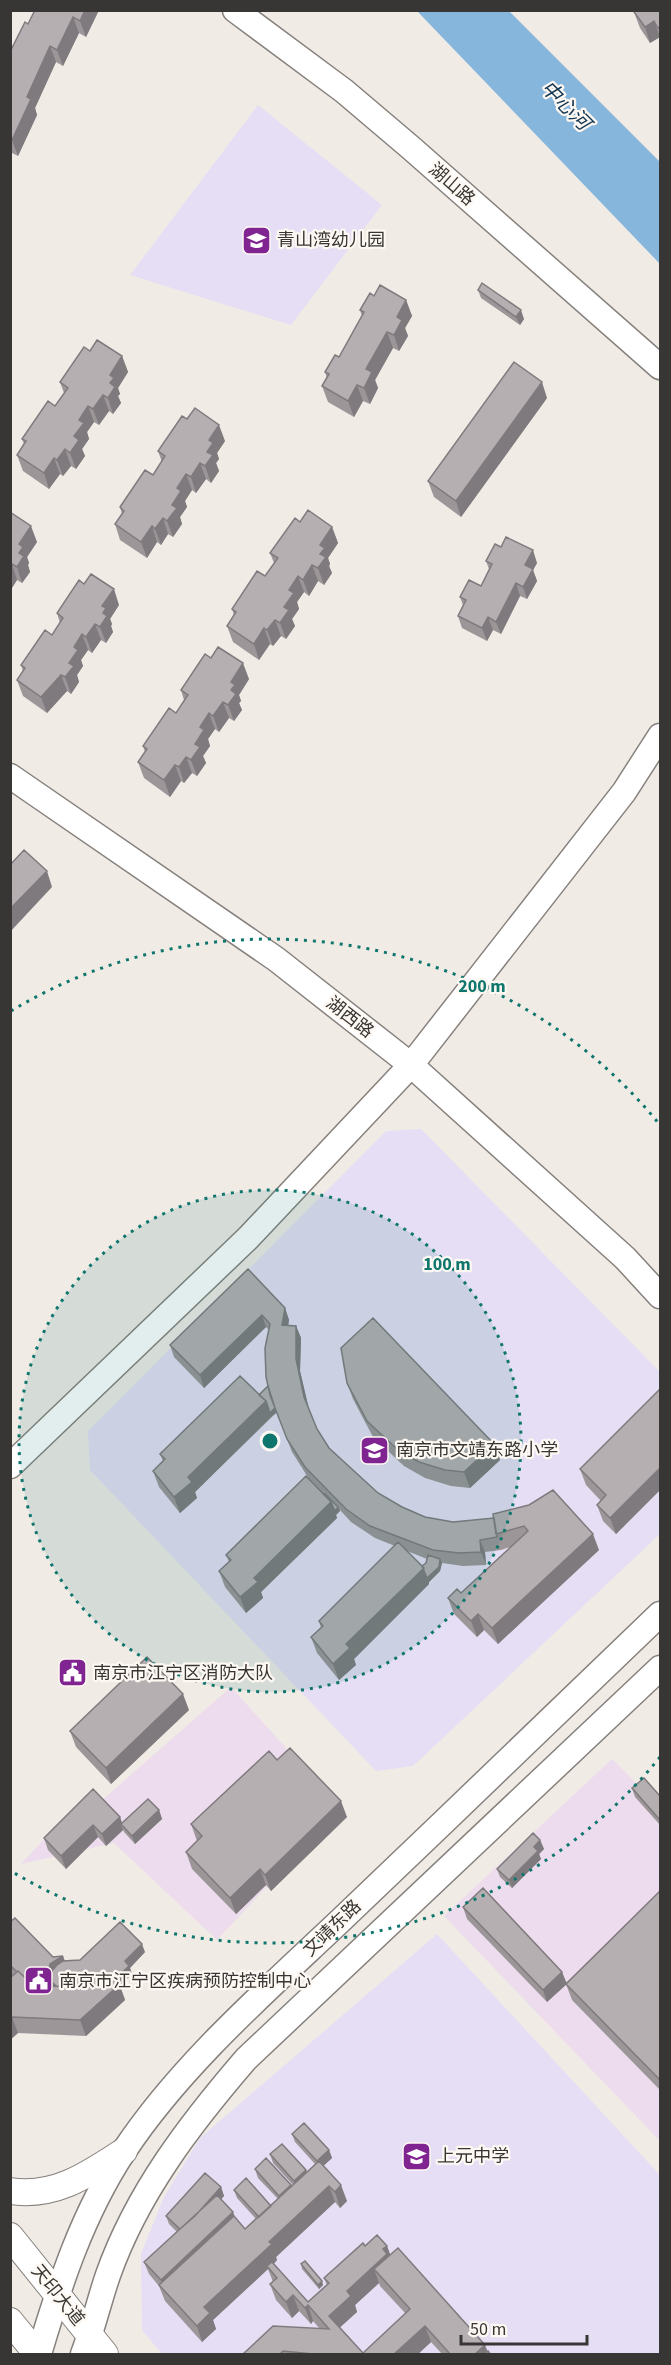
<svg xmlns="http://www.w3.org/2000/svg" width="671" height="2365" font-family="'Source Sans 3','Noto Sans SC',sans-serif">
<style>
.commercial{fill:#eddced}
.education{fill:#e5def4}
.water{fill:#87b6dd}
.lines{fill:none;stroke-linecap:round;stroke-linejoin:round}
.secondary-casing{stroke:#87817d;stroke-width:27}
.primary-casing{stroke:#87817d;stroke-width:28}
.secondary{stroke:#fff;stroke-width:24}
.primary{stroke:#fff;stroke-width:26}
.wall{fill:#9d9699;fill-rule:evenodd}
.shaded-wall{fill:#7f7a7d}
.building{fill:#b6afb2;stroke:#7f7a7d;stroke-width:1.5}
.ring{fill:none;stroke:#0f766e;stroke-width:3;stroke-dasharray:3 6}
.labels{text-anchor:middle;stroke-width:4.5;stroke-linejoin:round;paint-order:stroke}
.street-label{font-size:18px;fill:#383634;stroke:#fef8f3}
.poi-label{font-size:18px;fill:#383634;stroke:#fef8f3;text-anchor:start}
.water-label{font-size:20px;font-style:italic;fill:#133753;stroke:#fef8f3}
.centre{fill:#0f766e;stroke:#fef8f3;stroke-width:3}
.ring-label{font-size:18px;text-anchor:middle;font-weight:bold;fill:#0f766e;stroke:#fef8f3;stroke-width:4.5;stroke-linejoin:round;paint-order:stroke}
</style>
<rect width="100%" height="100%" fill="#f1ebe6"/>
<path class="commercial" d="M 231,1687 L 340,1808 L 217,1940 L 114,1843 L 21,1864 L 74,1807 L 84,1816 Z
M 612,1759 L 660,1807 L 660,2141 L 444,1916 Z"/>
<path class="education" d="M 258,105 L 382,205 L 291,325 L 130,275 Z
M 421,1129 L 660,1372 L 660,1534 L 413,1766 L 376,1771 L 90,1470 L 88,1431 L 386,1131 Z
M 437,1934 L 660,2175 L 660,2354 L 162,2354 L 142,2330 L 141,2254 L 164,2197 L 200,2138 Z"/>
<path class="water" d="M 417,11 L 509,11 L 660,162 L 660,264 Z"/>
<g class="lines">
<defs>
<path id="secondary" d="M 235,10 L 344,91 L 410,147 L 660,367
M 10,776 L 276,959 L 411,1065 L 625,1258 L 660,1296
M 10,1466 L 248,1238 L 411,1065 L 624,792 L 660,736
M 39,2354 C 60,2283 83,2213 124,2151 C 180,2066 266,1991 340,1921 C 447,1819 554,1716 660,1614
M 83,2354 C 93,2328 99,2301 108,2275 C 137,2193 190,2124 246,2059 L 660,1668"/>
<path id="primary" d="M 10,2191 C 55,2198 89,2174 124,2151
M 10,2236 L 105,2354
M 10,2321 L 37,2354"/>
</defs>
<use href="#secondary" class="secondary-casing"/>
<use href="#primary" class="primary-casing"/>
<use href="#secondary" class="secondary"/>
<use href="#primary" class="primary"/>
</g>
<path class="wall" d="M 35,10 L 99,10 L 86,37 L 79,33 L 63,66 L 56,62 L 35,108 L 37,115 L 18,156 L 10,152 L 10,52 L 28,24 Z
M 660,10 L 660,39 L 660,37 L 650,43 L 640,28 L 634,12 Z
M 478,290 L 524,319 L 520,325 L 481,298 Z
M 374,296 L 406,300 L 412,316 L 405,328 L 408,336 L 399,351 L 393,348 L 375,380 L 378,388 L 370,404 L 363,401 L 354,417 L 328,402 L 322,386 L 327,378 L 325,372 L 339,357 L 362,316 L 360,310 Z
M 90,351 L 122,356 L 128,372 L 118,388 L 120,394 L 118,396 L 121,403 L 113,414 L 109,411 L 99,425 L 94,422 L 87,432 L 89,439 L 82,449 L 85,456 L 76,469 L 71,466 L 63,476 L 60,474 L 49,489 L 23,471 L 17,455 L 24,444 L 22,439 L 55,406 L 64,393 L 60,382 Z
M 547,398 L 461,517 L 434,497 L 428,481 Z
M 225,441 L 217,453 L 219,459 L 216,463 L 219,471 L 211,483 L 206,479 L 196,493 L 192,490 L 185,501 L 187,507 L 180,517 L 182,524 L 173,537 L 168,534 L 161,545 L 157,542 L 147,558 L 120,540 L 115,524 L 122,514 L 120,507 L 153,475 L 162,462 L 158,451 Z
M 10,512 L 37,542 L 27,557 L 29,563 L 28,565 L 30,572 L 22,583 L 17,580 L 10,591 Z
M 300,522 L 332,527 L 338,543 L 328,558 L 330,564 L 329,566 L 332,573 L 324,585 L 318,581 L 309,596 L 304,592 L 297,602 L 299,609 L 292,619 L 295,626 L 286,639 L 281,636 L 273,646 L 270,644 L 259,660 L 233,642 L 227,626 L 234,615 L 232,609 L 265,576 L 274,563 L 270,553 Z
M 486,561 L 537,563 L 533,570 L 537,581 L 527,599 L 520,596 L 501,634 L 493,630 L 487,641 L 462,628 L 458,616 L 463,605 L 460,597 L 481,586 L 489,569 Z
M 119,605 L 110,619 L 112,624 L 111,626 L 113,632 L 106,643 L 101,640 L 92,653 L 88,650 L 81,660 L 83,666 L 77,675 L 79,682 L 71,694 L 67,691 L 47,713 L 23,696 L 17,680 L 23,671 L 21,665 L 52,635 L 60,623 L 57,613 Z
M 249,679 L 239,695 L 241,701 L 239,703 L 242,710 L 234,721 L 229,718 L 219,732 L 215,729 L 208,739 L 210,746 L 203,756 L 206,763 L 197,776 L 192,773 L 184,783 L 181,781 L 170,797 L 144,778 L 138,762 L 145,752 L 143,746 L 176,713 L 184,700 L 181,690 Z
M 285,1308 L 289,1320 L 288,1326 L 296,1326 L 301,1338 L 300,1371 L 308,1406 L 317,1429 L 329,1448 L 378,1493 L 402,1507 L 425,1517 L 453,1522 L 494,1518 L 493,1514 L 599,1550 L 498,1644 L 484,1630 L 477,1637 L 454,1614 L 448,1598 L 461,1593 L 510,1547 L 501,1550 L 485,1552 L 486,1565 L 463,1566 L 442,1563 L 440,1571 L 429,1582 L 429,1584 L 354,1659 L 356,1665 L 339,1680 L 317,1653 L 311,1637 L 321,1628 L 319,1621 L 395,1546 L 375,1538 L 351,1522 L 340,1510 L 340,1511 L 336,1515 L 337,1518 L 261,1592 L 263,1598 L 246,1613 L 225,1587 L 219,1571 L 229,1562 L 226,1555 L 309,1479 L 292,1452 L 276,1411 L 276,1413 L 195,1492 L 197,1498 L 180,1513 L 159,1487 L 153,1471 L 163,1461 L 160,1454 L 259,1395 L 268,1386 L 269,1330 L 266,1327 L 204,1388 L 174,1357 L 170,1345 ZM 407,1551 L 427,1559 L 426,1563 L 422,1566 Z
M 347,1383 L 494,1444 L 500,1460 L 470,1488 L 451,1486 L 425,1478 L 404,1466 L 373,1437 L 353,1399 Z
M 660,1390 L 660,1490 L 616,1534 L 603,1521 L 597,1505 L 601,1501 L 586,1485 L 580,1469 Z
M 189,1710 L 111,1784 L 76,1747 L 70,1731 Z
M 277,1760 L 347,1817 L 271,1891 L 266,1885 L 236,1914 L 192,1869 L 186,1852 L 197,1841 L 191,1824 Z
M 632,1788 L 660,1796 L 660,1825 L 635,1797 Z
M 159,1810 L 162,1819 L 135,1844 L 124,1832 L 123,1830 L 106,1846 L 98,1837 L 66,1869 L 48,1850 L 44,1838 L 120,1817 L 122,1823 Z
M 540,1840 L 544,1849 L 539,1854 L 541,1859 L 512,1888 L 500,1877 L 497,1869 Z
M 660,1891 L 660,2090 L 572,2000 L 566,1984 L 547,2002 L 467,1919 L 463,1907 L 562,1972 L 566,1983 Z
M 10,1922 L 53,1957 L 63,1956 L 65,1961 L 80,1960 L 145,1952 L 130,1968 L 132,1974 L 120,1986 L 125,2000 L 86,2036 L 18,2033 L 10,2040 L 13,1976 L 10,1973 Z
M 292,2134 L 329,2150 L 332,2158 L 323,2166 L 347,2201 L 340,2208 L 335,2202 L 276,2257 L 277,2260 L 274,2264 L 308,2302 L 327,2285 L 324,2278 L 365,2246 L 387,2246 L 390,2255 L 491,2355 L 443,2355 L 431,2342 L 417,2355 L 242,2355 L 320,2329 L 313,2321 L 311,2324 L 299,2311 L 292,2318 L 276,2300 L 270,2284 L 273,2282 L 268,2269 L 213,2320 L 216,2329 L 202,2342 L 165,2301 L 159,2286 L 149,2274 L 144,2262 L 177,2232 L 169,2224 L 166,2216 L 221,2187 L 224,2196 L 221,2199 L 235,2218 L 245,2229 L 256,2219 L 237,2198 L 234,2190 L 271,2206 L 278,2199 L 258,2178 L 255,2169 L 291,2185 L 292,2186 L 293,2185 L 273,2163 L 270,2154 L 307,2172 L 315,2164 L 295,2142 ZM 379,2283 L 380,2286 L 406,2314 L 363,2353 L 340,2327 L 357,2312 L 355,2305 Z
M 301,2264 L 322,2281 L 323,2285 L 319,2289 L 302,2269 Z"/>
<path class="shaded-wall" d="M 85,10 L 99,10 L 86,37 L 80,21 Z
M 73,17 L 79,33 L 63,66 L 57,50 Z
M 654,21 L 660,37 L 650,43 L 645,27 Z
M 50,46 L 56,62 L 35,108 L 37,115 L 18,156 L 12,140 L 27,97 Z
M 406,300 L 412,316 L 405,328 L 408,336 L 399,351 L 394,335 L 397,317 Z
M 521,310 L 524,319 L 520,325 L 516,317 Z
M 387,332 L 393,348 L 375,380 L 378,388 L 370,404 L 364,388 L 366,369 Z
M 122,356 L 128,372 L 118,388 L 120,394 L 118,396 L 121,403 L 113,414 L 108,398 L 110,383 L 110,375 Z
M 542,382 L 547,398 L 461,517 L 456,501 Z
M 357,385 L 363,401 L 354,417 L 348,401 Z
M 103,395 L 109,411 L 99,425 L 93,409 Z
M 88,406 L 94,422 L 87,432 L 89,439 L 82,449 L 85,456 L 76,469 L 70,453 L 74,436 L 79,420 Z
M 219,425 L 225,441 L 217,453 L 219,459 L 216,463 L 219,471 L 211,483 L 205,466 L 209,440 Z
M 65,449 L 71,466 L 63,476 L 57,460 Z
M 54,458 L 60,474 L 49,489 L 44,473 Z
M 200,463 L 206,479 L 196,493 L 191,477 Z
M 186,474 L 192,490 L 185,501 L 187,507 L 180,517 L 182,524 L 173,537 L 167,521 L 177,488 Z
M 163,518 L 168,534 L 161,545 L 155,529 Z
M 31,526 L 37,542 L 27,557 L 29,563 L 28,565 L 30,572 L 22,583 L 17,567 L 19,553 L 19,544 Z
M 152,526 L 157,542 L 147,558 L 141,542 Z
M 332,527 L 338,543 L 328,558 L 330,564 L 329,566 L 332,573 L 324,585 L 318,568 L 320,554 L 320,545 Z
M 533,550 L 537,563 L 533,570 L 537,581 L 527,599 L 523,587 L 525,565 Z
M 12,564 L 17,580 L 10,591 L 10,566 Z
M 312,565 L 318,581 L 309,596 L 303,580 Z
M 298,576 L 304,592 L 297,602 L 299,609 L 292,619 L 295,626 L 286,639 L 280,623 L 289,590 Z
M 516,583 L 520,596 L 501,634 L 496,622 Z
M 114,589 L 119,605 L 110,619 L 112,624 L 111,626 L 113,632 L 106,643 L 100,627 L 103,613 L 102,606 Z
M 488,617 L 493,630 L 487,641 L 482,628 Z
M 275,620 L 281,636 L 273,646 L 267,630 Z
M 95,624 L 101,640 L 92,653 L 86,637 Z
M 264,628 L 270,644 L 259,660 L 254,644 Z
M 82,634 L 88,650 L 81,660 L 83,666 L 77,675 L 79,682 L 71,694 L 65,677 L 74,647 Z
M 243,663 L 249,679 L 239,695 L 241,701 L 239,703 L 242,710 L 234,721 L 228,705 L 231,690 L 231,682 Z
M 61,675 L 67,691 L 47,713 L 41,697 Z
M 223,702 L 229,718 L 219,732 L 213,716 Z
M 209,713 L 215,729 L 208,739 L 210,746 L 203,756 L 206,763 L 197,776 L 191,760 L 200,727 Z
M 186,757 L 192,773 L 184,783 L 179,767 Z
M 175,765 L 181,781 L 170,797 L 164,780 Z
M 47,871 L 52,887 L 10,932 L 10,909 Z
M 285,1308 L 289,1320 L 286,1338 L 282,1325 Z
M 262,1315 L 266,1327 L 204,1388 L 200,1375 Z
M 296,1326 L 301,1338 L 300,1371 L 309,1409 L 304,1397 L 296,1359 Z
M 266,1401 L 271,1417 L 195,1492 L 197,1498 L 180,1513 L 174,1497 L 188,1477 Z
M 275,1408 L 276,1413 L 271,1417 L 270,1413 Z
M 494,1444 L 500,1460 L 470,1488 L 464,1472 Z
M 660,1468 L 660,1490 L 616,1534 L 610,1518 Z
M 331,1502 L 338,1507 L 340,1511 L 336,1515 L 337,1518 L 261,1592 L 263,1598 L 246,1613 L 240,1597 L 254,1578 Z
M 593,1534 L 599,1550 L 498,1644 L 492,1628 Z
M 480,1540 L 485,1552 L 486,1565 L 481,1552 Z
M 440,1559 L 442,1563 L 440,1571 L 429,1582 L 429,1584 L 354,1659 L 356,1665 L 339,1680 L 333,1664 L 346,1644 L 424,1568 Z
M 478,1614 L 484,1630 L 477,1637 L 471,1621 Z
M 183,1694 L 189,1710 L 111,1784 L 106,1768 Z
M 341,1801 L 347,1817 L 271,1891 L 265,1875 Z
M 159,1810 L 162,1819 L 135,1844 L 132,1836 Z
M 120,1817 L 123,1826 L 121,1824 L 123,1830 L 106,1846 L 102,1834 Z
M 93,1825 L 98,1837 L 66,1869 L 61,1856 Z
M 540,1840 L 544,1849 L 539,1854 L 541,1859 L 512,1888 L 509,1880 L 534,1847 Z
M 260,1869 L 266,1885 L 236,1914 L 230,1898 Z
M 142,1944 L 145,1952 L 130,1968 L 132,1974 L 120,1986 L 125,2000 L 86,2036 L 80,2020 L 125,1961 Z
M 63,1956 L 67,1969 L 51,1981 L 48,1975 L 50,1964 Z
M 562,1972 L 567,1984 L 547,2002 L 543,1990 Z
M 12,2017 L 18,2033 L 10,2040 L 10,2019 Z
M 329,2150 L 332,2158 L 320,2169 L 317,2161 Z
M 306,2170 L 310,2179 L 297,2190 L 294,2181 Z
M 341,2185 L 347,2201 L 340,2208 L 335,2192 Z
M 329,2186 L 335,2202 L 276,2257 L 277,2260 L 269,2268 L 267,2266 L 268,2269 L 213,2320 L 216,2329 L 202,2342 L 197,2326 L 204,2307 L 269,2242 Z
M 221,2187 L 224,2196 L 185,2239 L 182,2230 Z
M 233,2212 L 238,2225 L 165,2292 L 161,2280 Z
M 387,2246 L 393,2262 L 374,2269 L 379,2283 L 355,2305 L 357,2312 L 335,2332 L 329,2316 L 347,2291 L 383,2249 Z
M 322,2281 L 323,2285 L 319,2289 L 318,2285 Z
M 293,2295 L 299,2311 L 292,2318 L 286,2302 Z
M 308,2305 L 313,2321 L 311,2324 L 305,2308 Z
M 425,2326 L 431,2342 L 417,2355 L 393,2355 Z
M 485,2345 L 489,2355 L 474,2355 Z"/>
<path class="building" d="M 35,10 L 85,10 L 80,21 L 73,17 L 57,50 L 50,46 L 27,97 L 31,99 L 12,140 L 10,139 L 10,52 L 25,22 L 28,24 Z
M 637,10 L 660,10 L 660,27 L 658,28 L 654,21 L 645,27 L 634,12 Z
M 482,283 L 521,310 L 516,317 L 478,290 Z
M 380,285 L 406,300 L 397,317 L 402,320 L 394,335 L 387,332 L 366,369 L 372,372 L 364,388 L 357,385 L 348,401 L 322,386 L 329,374 L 325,372 L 335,355 L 339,357 L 364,312 L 360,310 L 370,293 L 374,296 Z
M 97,340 L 122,356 L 110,375 L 114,378 L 110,383 L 115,387 L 108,398 L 103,395 L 93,409 L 88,406 L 79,420 L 84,423 L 74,436 L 79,440 L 70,453 L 65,449 L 57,460 L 54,458 L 44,473 L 17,455 L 26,441 L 22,439 L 48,401 L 55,406 L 68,388 L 60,382 L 84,347 L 90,351 Z
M 514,362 L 542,382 L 456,501 L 428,481 Z
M 195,408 L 219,425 L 209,440 L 213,443 L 207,452 L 213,455 L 205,466 L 200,463 L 191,477 L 186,474 L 177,488 L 181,491 L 172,505 L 177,508 L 167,521 L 163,518 L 155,529 L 152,526 L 141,542 L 115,524 L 124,511 L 120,507 L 145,470 L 153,475 L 165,456 L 158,451 L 182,416 L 187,419 Z
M 308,510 L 332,527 L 320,545 L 325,548 L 320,554 L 326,557 L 318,568 L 312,565 L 303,580 L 298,576 L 289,590 L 294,593 L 284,607 L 289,610 L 280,623 L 275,620 L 267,630 L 264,628 L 254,644 L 227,626 L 236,612 L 232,609 L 257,571 L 265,576 L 278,558 L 270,553 L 295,518 L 300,522 Z
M 10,512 L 31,526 L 19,544 L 23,547 L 19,553 L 24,556 L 17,567 L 12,564 L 10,566 Z
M 506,537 L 533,550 L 525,565 L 533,569 L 523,587 L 516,583 L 496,622 L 488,617 L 482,628 L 458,616 L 466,600 L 460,597 L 469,580 L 481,586 L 492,564 L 486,561 L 495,544 L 501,547 Z
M 91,574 L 114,589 L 102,606 L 106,608 L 103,613 L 107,616 L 100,627 L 95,624 L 86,637 L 82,634 L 74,647 L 78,650 L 69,663 L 74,666 L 65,677 L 61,675 L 41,697 L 17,680 L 25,668 L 21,665 L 45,630 L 52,635 L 63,618 L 57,613 L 79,580 L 84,584 Z
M 218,647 L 243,663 L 231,682 L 235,685 L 231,690 L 236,694 L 228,705 L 223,702 L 213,716 L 209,713 L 200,727 L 204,730 L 195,744 L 200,747 L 191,760 L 186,757 L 179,767 L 175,765 L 164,780 L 138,762 L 147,749 L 143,746 L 169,708 L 176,713 L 188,695 L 181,690 L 205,654 L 211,658 Z
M 24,850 L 47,871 L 10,909 L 10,865 Z
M 248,1269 L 285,1308 L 282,1325 L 296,1326 L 296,1359 L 304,1397 L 317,1429 L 329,1448 L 378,1493 L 402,1507 L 425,1517 L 453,1522 L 494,1518 L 497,1537 L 480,1540 L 481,1552 L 459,1553 L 433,1550 L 370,1526 L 346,1509 L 305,1467 L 287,1439 L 270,1395 L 266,1377 L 265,1348 L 270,1324 L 262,1315 L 200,1375 L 170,1345 Z
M 373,1318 L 494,1444 L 464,1472 L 445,1470 L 419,1462 L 398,1450 L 367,1421 L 347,1383 L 341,1348 Z
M 240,1376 L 266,1401 L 188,1477 L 192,1482 L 174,1497 L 153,1471 L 165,1459 L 160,1454 Z
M 268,1386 L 275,1408 L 270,1413 L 266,1401 L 259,1395 Z
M 660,1389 L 660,1468 L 610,1518 L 597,1505 L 606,1495 L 580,1469 Z
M 306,1476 L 331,1502 L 254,1578 L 258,1582 L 240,1597 L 219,1571 L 231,1560 L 226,1555 Z
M 553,1490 L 593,1534 L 492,1628 L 478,1614 L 471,1621 L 448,1598 L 457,1589 L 461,1593 L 528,1531 L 524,1526 L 496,1534 L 493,1514 L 529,1505 Z
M 324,1494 L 325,1494 L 338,1507 L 335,1511 L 331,1502 Z
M 398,1542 L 424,1568 L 346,1644 L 350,1648 L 333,1664 L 311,1637 L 323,1626 L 319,1621 Z
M 428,1555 L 440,1559 L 439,1567 L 427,1578 L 422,1566 L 426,1563 Z
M 147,1657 L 183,1694 L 106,1768 L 70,1731 Z
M 290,1748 L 341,1801 L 265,1875 L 260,1869 L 230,1898 L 186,1852 L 202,1836 L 191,1824 L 269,1751 L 277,1760 Z
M 644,1778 L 660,1796 L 660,1820 L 632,1788 Z
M 93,1789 L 120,1817 L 102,1834 L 93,1825 L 61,1856 L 44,1838 Z
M 148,1799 L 159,1810 L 132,1836 L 121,1824 Z
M 533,1833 L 540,1840 L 534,1847 L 538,1851 L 509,1880 L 497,1869 Z
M 483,1888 L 562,1972 L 543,1990 L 463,1907 Z
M 660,1891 L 660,2080 L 566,1984 Z
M 15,1918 L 53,1957 L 63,1956 L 50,1964 L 48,1975 L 53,1985 L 56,1986 L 34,1986 L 18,1971 L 17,1972 L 10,1965 L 10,1922 Z
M 120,1922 L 142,1944 L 125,1961 L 129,1966 L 115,1979 L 110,1974 L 96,1987 L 56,1986 L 52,1982 L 51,1972 L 57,1965 L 63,1961 L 80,1960 Z
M 18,1971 L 34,1986 L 96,1987 L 110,1974 L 120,1984 L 80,2020 L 12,2017 L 10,2019 L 10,1978 Z
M 304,2123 L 329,2150 L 317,2161 L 292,2134 Z
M 282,2144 L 306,2170 L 294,2181 L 270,2154 Z
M 266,2158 L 291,2185 L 279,2196 L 255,2169 Z
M 319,2161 L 341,2185 L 335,2192 L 329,2186 L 269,2242 L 272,2244 L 204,2307 L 210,2313 L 197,2326 L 159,2285 L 234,2216 L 245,2229 Z
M 205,2173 L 221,2187 L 195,2216 L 180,2229 L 166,2216 Z
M 246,2178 L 271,2206 L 259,2217 L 234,2190 Z
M 217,2195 L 233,2212 L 161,2280 L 144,2262 Z
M 377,2235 L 387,2246 L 383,2249 L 387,2254 L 347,2291 L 351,2296 L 329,2316 L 363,2353 L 410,2309 L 374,2269 L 398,2248 L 485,2345 L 474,2355 L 451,2355 L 425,2326 L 393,2355 L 323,2355 L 283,2351 L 279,2355 L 242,2355 L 273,2326 L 329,2329 L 308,2305 L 305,2308 L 293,2295 L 286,2302 L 270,2284 L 277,2278 L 267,2266 L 272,2262 L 308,2302 L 329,2283 L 324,2278 L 363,2243 L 365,2246 Z
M 305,2261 L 322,2281 L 318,2285 L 301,2264 Z
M 488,2351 L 491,2355 L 484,2355 Z"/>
<circle cx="270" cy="1441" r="251" fill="#0f766e" fill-opacity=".12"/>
<g class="ring">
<circle cx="270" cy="1441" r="251"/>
<path d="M660 1757A502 502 0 0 1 11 1871M11 1011A502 502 0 0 1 660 1125"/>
</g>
<defs>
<symbol id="school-square" viewBox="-11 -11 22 22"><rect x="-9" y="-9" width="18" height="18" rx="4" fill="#802491" stroke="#fef8f3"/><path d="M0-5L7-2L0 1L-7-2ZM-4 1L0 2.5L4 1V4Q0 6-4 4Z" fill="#fff"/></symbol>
<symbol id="civic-square" viewBox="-11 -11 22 22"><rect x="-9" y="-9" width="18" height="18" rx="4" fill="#802491" stroke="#fef8f3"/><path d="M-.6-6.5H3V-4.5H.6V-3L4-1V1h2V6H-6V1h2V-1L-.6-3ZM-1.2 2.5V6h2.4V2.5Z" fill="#fff"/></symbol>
</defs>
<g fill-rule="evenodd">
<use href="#school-square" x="240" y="224" width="33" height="33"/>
<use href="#school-square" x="358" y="1434" width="33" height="33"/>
<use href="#civic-square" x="56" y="1656" width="33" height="33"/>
<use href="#civic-square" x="22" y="1964" width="33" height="33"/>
<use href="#school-square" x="400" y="2140" width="33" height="33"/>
</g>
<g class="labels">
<g class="street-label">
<text transform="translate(452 184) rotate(41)" y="6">湖山路</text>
<text transform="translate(350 1017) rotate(38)" y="6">湖西路</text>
<text transform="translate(332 1928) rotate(-44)" y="6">文靖东路</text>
<text transform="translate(58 2295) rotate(51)" y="6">天印大道</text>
</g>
<g class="poi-label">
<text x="277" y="246">青山湾幼儿园</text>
<text x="396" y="1456">南京市文靖东路小学</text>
<text x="93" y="1679">南京市江宁区消防大队</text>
<text x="59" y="1987">南京市江宁区疾病预防控制中心</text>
<text x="437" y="2162">上元中学</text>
</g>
<g class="water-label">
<text transform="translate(566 105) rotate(45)" y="7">中心河</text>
</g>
</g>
<circle cx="270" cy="1441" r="9" class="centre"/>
<g class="ring-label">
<text x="482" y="992">200 m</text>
<text x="447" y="1270">100 m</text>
</g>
<rect width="671" height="2365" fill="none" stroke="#383634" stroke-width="24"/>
<path d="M461 2335v9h126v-9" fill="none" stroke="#383634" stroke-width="3"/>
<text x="470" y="2335" font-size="18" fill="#383634" stroke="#fef8f3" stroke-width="4.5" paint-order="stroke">50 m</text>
</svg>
